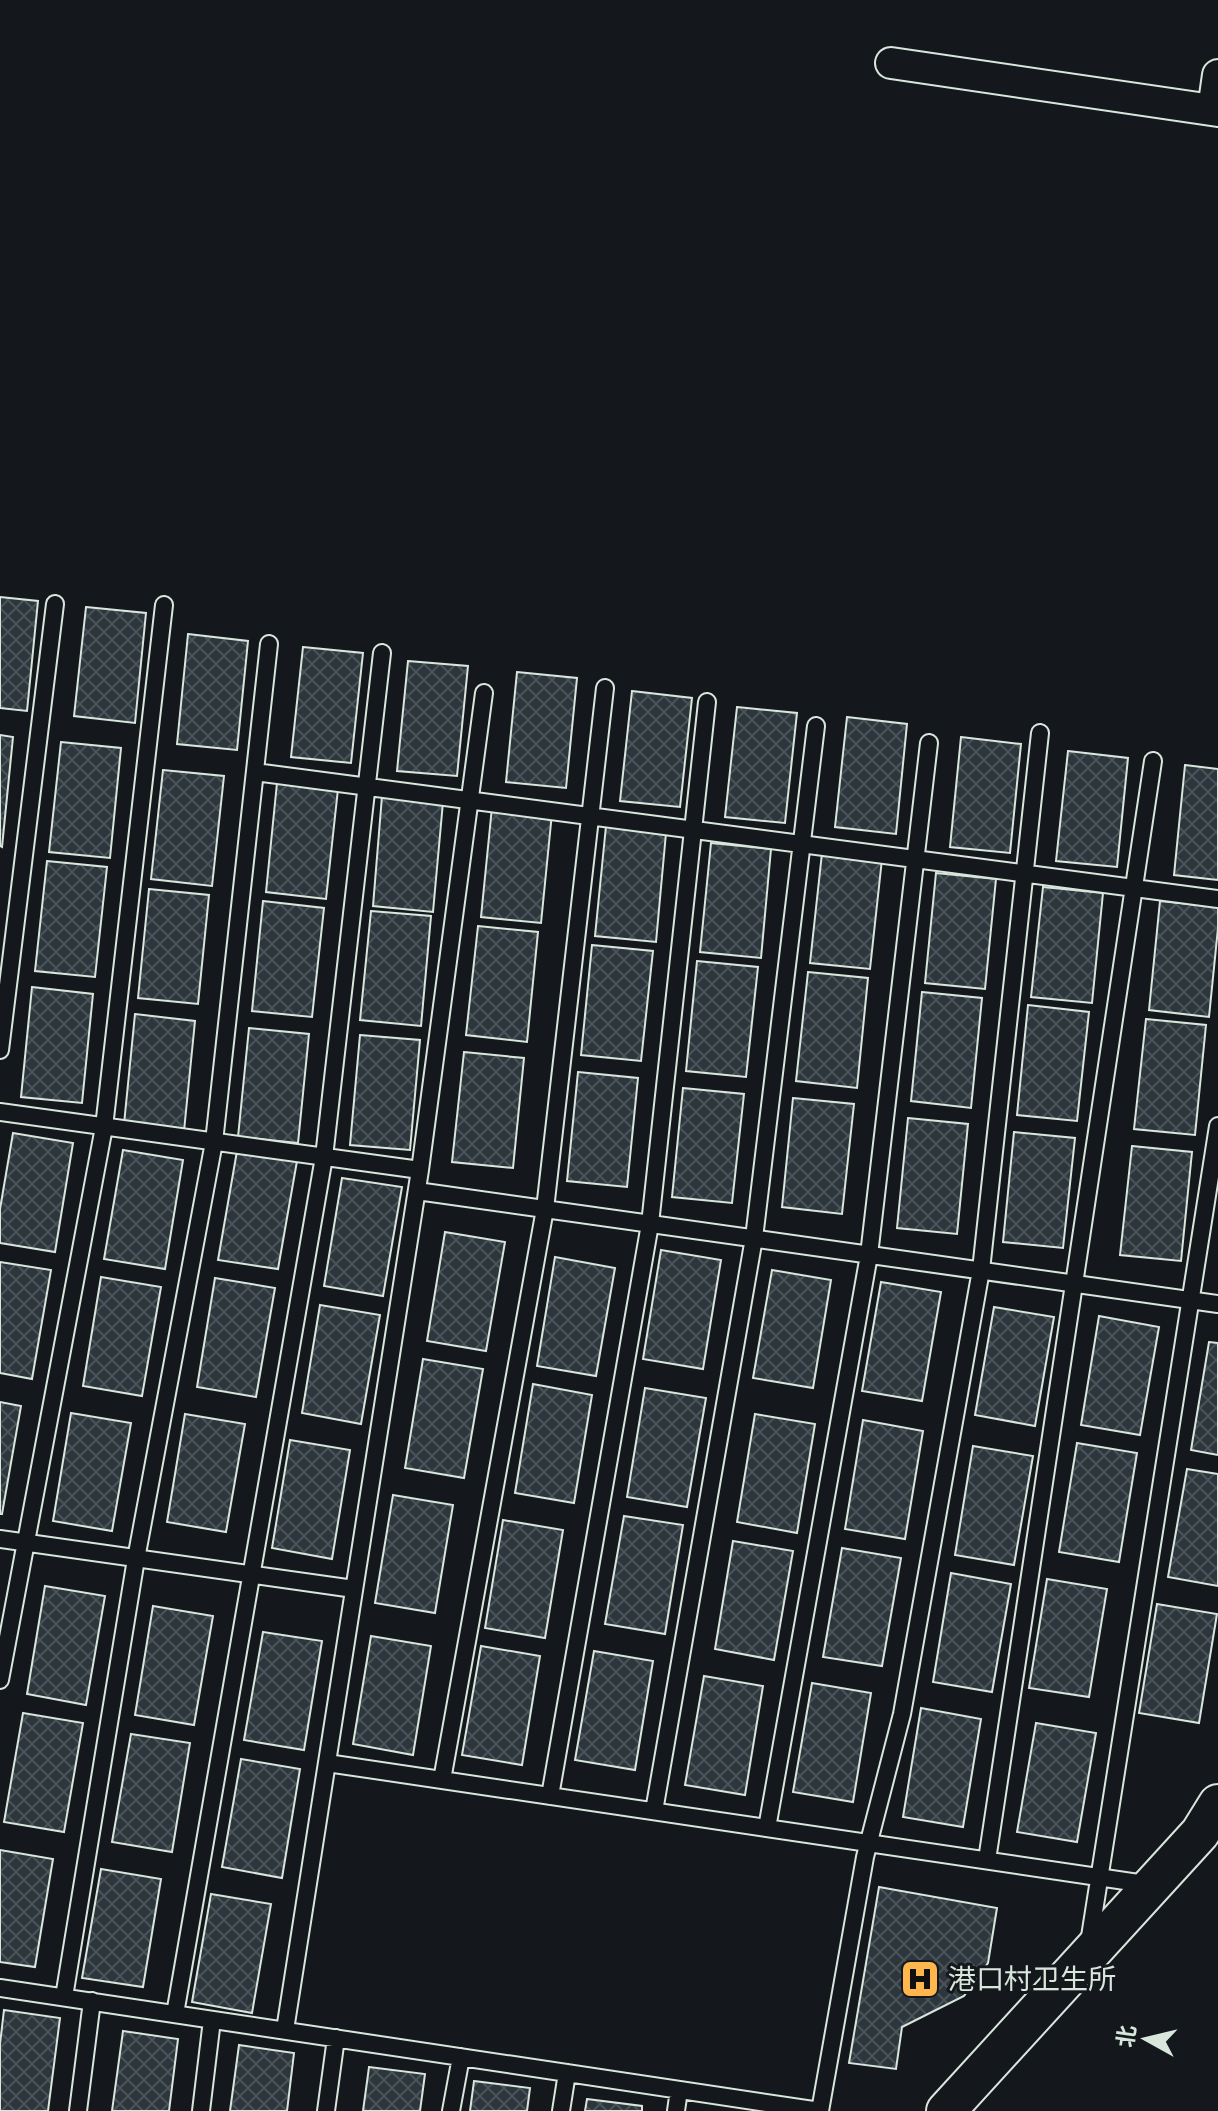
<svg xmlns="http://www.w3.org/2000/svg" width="1218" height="2111" font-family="'Playfair Display','Noto Sans SC',serif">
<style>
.building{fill:url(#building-cross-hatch);stroke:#d8e6dc;stroke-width:2}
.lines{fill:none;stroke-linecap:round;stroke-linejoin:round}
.service-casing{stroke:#d8e6dc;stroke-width:20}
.minor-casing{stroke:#d8e6dc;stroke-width:34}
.tertiary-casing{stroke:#d8e6dc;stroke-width:42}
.service{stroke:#14181c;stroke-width:16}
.minor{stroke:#14181c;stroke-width:30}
.tertiary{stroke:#14181c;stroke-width:38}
.labels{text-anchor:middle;stroke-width:6;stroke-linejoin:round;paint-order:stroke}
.poi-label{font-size:28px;fill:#d8e6dc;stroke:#14181c;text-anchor:start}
</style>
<defs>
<pattern id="building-cross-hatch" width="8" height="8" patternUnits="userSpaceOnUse" patternTransform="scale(2)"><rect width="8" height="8" fill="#2c363c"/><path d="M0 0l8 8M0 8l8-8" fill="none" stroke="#4a5358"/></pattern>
</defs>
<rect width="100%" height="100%" fill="#14181c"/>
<path class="building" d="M 0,597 L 38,601 L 27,711 L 0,708 Z
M 86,607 L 146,613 L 135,723 L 74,716 Z
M 188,634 L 248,641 L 237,750 L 177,744 Z
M 303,647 L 363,653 L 351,763 L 291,757 Z
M 408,661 L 468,666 L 457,776 L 397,771 Z
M 517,672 L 577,678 L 566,788 L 506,782 Z
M 632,691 L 692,698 L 680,807 L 620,801 Z
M 737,707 L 797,713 L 785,823 L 725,817 Z
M 847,717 L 907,724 L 896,834 L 835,827 Z
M 0,735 L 13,737 L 2,847 L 0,846 Z
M 961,737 L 1021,744 L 1010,853 L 950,847 Z
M 61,742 L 121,748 L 110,858 L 49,852 Z
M 1068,751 L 1128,758 L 1117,867 L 1056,861 Z
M 1185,765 L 1218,769 L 1218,880 L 1174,875 Z
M 163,770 L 224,776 L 212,886 L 151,879 Z
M 277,783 L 338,789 L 326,899 L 266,892 Z
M 382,796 L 443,802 L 433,912 L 373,906 Z
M 492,807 L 552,813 L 541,923 L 481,917 Z
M 606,826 L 666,833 L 656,942 L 595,936 Z
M 711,843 L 771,849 L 761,958 L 700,952 Z
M 822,853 L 882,859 L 870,969 L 810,963 Z
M 47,861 L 107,867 L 95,977 L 35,971 Z
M 936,873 L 996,879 L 985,989 L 925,983 Z
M 1043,887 L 1103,893 L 1092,1003 L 1031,997 Z
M 149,889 L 209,895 L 198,1004 L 138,998 Z
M 263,901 L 324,908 L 312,1017 L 252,1011 Z
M 1160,901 L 1218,907 L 1218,928 L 1209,1017 L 1149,1010 Z
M 371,911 L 431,916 L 421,1026 L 360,1020 Z
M 478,926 L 538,932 L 527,1042 L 466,1035 Z
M 592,945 L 653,951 L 641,1061 L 581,1055 Z
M 697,961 L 758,967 L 746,1077 L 686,1071 Z
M 808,972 L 868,978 L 857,1088 L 796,1081 Z
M 32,987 L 93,994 L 82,1103 L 21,1097 Z
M 922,992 L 982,998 L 971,1108 L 911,1101 Z
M 1028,1005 L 1089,1012 L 1077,1121 L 1017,1115 Z
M 135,1014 L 195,1021 L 184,1131 L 124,1124 Z
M 1146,1019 L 1206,1025 L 1195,1135 L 1134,1129 Z
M 249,1028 L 309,1034 L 298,1143 L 238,1137 Z
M 360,1035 L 420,1040 L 410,1150 L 350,1145 Z
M 464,1052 L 524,1058 L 513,1168 L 452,1162 Z
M 578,1072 L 638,1078 L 627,1187 L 567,1181 Z
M 683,1088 L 744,1094 L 732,1203 L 672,1197 Z
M 793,1098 L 854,1104 L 842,1214 L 782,1207 Z
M 908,1118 L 968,1124 L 957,1234 L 897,1228 Z
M 1014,1132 L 1075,1138 L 1063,1248 L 1003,1242 Z
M 13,1133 L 73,1143 L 55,1252 L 0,1243 L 0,1209 Z
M 1132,1146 L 1192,1152 L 1181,1261 L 1120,1255 Z
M 123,1150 L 183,1160 L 165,1269 L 104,1259 Z
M 237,1151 L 297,1161 L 278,1269 L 218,1260 Z
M 342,1178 L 402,1187 L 383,1296 L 324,1286 Z
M 445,1232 L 505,1242 L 486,1351 L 427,1341 Z
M 661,1250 L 721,1260 L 703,1369 L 643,1359 Z
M 555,1257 L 615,1268 L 596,1376 L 537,1366 Z
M 0,1262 L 51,1270 L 32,1379 L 0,1373 Z
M 772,1270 L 831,1280 L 813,1388 L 753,1378 Z
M 101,1277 L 161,1287 L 142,1396 L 83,1386 Z
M 215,1278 L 275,1288 L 256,1397 L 197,1387 Z
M 881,1282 L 941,1292 L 922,1401 L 862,1391 Z
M 320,1305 L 380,1315 L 361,1424 L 302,1413 Z
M 994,1307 L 1054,1317 L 1035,1426 L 975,1415 Z
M 1099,1316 L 1159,1327 L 1140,1435 L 1081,1425 Z
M 1209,1342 L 1218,1343 L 1218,1455 L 1191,1450 Z
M 423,1359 L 483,1369 L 464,1478 L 405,1468 Z
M 533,1384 L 592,1395 L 574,1503 L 515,1493 Z
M 645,1388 L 706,1398 L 687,1507 L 627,1497 Z
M 0,1402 L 21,1406 L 2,1514 L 0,1514 Z
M 71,1413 L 131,1423 L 112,1531 L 53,1521 Z
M 185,1414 L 245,1424 L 226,1532 L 167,1522 Z
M 755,1414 L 815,1424 L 797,1533 L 737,1522 Z
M 863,1420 L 923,1431 L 905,1539 L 845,1529 Z
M 290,1440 L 350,1450 L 332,1559 L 272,1548 Z
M 1077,1443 L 1137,1453 L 1119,1562 L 1059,1552 Z
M 973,1446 L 1033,1456 L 1014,1565 L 955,1555 Z
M 1187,1469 L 1218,1474 L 1218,1586 L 1168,1577 Z
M 393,1495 L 453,1505 L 435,1613 L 375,1603 Z
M 624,1516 L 683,1525 L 665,1634 L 605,1624 Z
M 503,1520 L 563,1530 L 545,1638 L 485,1628 Z
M 733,1541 L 793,1551 L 774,1660 L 715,1649 Z
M 842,1548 L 901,1558 L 882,1666 L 823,1657 Z
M 951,1573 L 1011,1584 L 992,1692 L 933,1682 Z
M 1047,1579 L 1107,1589 L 1089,1697 L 1029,1688 Z
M 45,1586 L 105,1596 L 86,1705 L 27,1694 Z
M 1157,1604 L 1217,1614 L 1199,1723 L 1139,1713 Z
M 153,1606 L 213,1616 L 194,1725 L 135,1715 Z
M 263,1632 L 322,1641 L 304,1750 L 244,1740 Z
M 371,1636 L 431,1646 L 413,1755 L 353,1744 Z
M 481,1646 L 540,1656 L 522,1765 L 462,1755 Z
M 594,1651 L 653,1661 L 635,1770 L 575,1760 Z
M 704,1676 L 763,1686 L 745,1795 L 685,1785 Z
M 812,1683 L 871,1693 L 853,1802 L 793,1792 Z
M 921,1708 L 981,1719 L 963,1827 L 903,1817 Z
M 23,1713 L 83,1723 L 64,1832 L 4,1822 Z
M 1036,1723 L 1096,1733 L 1077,1842 L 1017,1832 Z
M 131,1734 L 190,1743 L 172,1852 L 112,1842 Z
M 241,1759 L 300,1769 L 282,1878 L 222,1867 Z
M 0,1850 L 53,1859 L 35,1967 L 0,1962 Z
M 101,1869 L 161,1879 L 143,1987 L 82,1978 Z
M 879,1887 L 997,1908 L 988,1963 L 964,1996 L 902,2027 L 896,2069 L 849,2063 Z
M 211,1894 L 271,1904 L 252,2013 L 192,2002 Z
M 4,2010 L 60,2018 L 48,2111 L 0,2111 L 0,2044 Z
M 123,2031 L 178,2039 L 169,2111 L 112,2111 Z
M 239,2045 L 294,2053 L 287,2111 L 230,2111 Z
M 369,2067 L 425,2074 L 420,2111 L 363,2111 Z
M 474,2081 L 530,2088 L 527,2111 L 470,2111 Z
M 587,2099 L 642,2106 L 642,2111 L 585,2111 Z"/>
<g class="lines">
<defs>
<path id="service" d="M 255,772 L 1218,899
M 0,1050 L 55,604
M 0,1112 L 420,1170
M 417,1191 L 1218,1304
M 0,1539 L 354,1589
M 0,1680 L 104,1127 L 164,605
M 327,1763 L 1152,1885
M 442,1780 L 545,1209 L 605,688
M 550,1796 L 650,1224 L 707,702
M 654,1811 L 754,1238 L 816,726
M 767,1828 L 869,1255 L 929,743
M 987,1860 L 1153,761
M 1089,1943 L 1218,1126
M 0,1988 L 820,2111
M 64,1997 L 136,1559 L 214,1142 L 269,644
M 175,2014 L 324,1157 L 382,653
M 285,2030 L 420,1170 L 484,693
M 78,2111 L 92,2001
M 201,2111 L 212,2020
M 326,2111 L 336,2038
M 451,2111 L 461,2057
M 561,2111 L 567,2073
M 676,2111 L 679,2090
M 820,2111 L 865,1857 L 902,1714 L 981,1270 L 1040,733"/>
<path id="minor" d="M 891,63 L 1218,111
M 1213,110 L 1218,75"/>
<path id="tertiary" d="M 946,2111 L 1200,1833 L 1218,1804"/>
</defs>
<use href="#service" class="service-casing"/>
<use href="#minor" class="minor-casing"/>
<use href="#tertiary" class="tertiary-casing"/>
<use href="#service" class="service"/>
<use href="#minor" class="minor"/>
<use href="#tertiary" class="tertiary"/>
</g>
<defs>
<symbol id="hospital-square" viewBox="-11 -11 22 22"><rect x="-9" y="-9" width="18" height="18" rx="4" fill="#ffb74d" stroke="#14181c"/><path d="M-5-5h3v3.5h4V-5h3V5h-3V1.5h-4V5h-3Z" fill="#111"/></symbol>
</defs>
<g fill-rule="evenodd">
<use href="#hospital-square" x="898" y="1957" width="44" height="44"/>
</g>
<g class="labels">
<g class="poi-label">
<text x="948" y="1989">港口村卫生所</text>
</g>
</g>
<g transform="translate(1146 2039) rotate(278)" stroke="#14181c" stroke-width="6" paint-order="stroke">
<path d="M0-6L14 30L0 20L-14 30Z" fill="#d8e6dc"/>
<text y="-12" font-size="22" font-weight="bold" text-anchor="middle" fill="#d8e6dc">北</text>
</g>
</svg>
